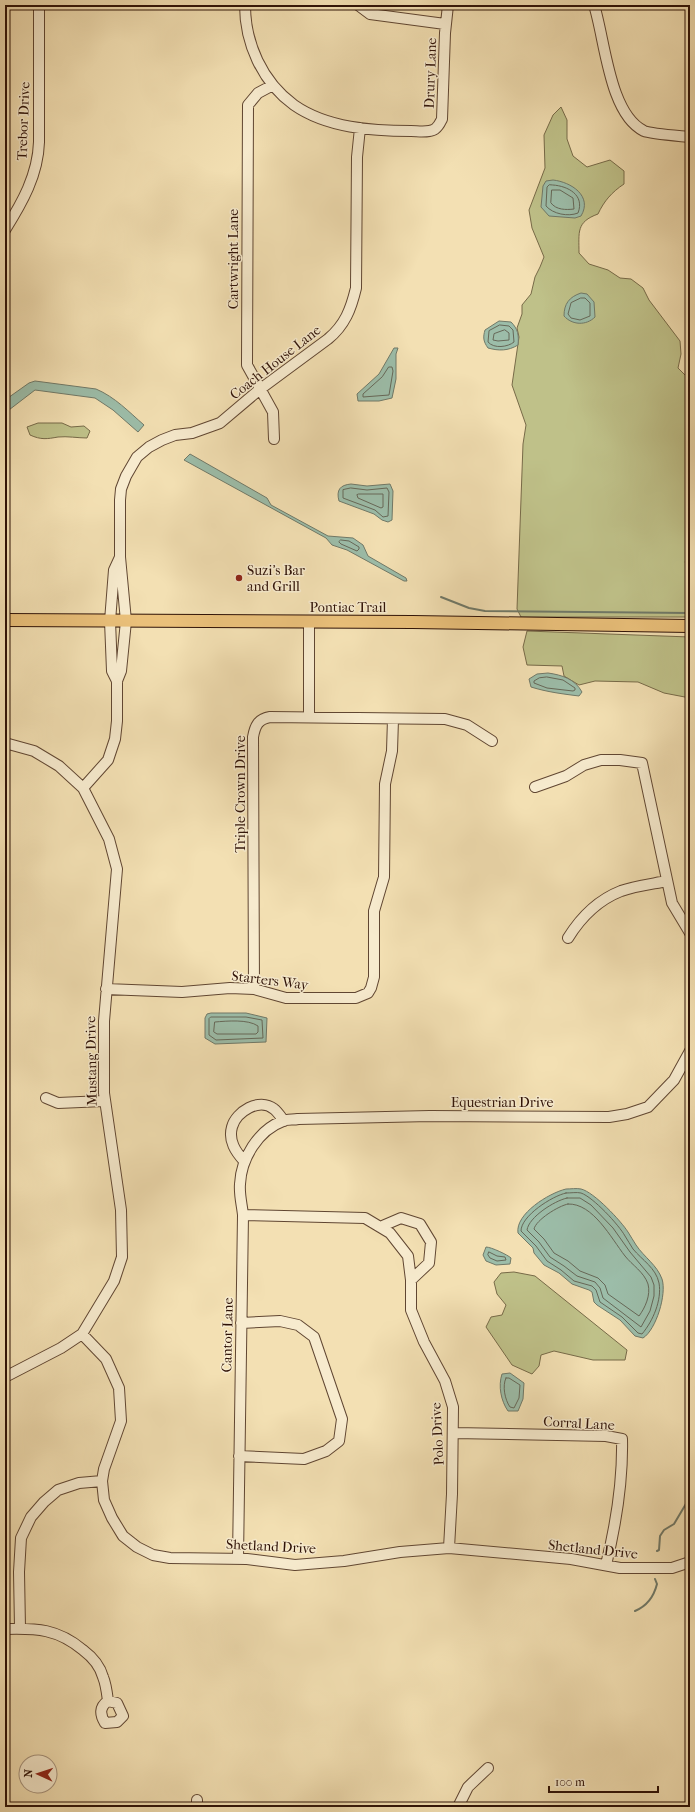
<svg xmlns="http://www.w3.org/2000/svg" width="695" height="1812" font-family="'IM FELL French Canon',serif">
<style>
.green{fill:#bfc189;stroke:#776a48}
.water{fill:#9cbda9;stroke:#707968}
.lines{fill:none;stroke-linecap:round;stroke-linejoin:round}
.shore{stroke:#666858;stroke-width:1}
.stream{stroke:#707968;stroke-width:2}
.minor-casing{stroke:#604632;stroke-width:12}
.major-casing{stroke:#2f1207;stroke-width:14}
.minor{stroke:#f7ebce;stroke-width:10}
.major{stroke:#eac07a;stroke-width:12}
.poi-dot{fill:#8f2418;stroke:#f7ebce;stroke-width:1.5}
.labels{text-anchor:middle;stroke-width:3;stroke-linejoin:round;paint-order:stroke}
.street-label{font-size:14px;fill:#2f1207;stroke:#f7ebce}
.poi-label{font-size:14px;fill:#2f1207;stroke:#f7ebce;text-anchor:start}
</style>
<rect width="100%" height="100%" fill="#f3e0b3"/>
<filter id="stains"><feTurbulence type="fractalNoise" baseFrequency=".005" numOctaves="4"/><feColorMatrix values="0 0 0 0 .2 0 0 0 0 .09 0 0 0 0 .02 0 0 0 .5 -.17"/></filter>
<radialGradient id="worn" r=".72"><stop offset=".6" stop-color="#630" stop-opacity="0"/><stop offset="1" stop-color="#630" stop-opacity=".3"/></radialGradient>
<path class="green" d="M 561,107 L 567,120 L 567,139 L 573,156 L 587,167 L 610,160 L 624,171 L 624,184 C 612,192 604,201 598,214 C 576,222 579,232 579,253 L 589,264 L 608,270 L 620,278 L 631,279 L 643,288 L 649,300 L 680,341 L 681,354 L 678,368 L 686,376 L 690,376 L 690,555 L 685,562 L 690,569 L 690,617 L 521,617 L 517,609 L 523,444 L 526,425 L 512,385 L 519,337 L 517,328 L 522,314 L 522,305 L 531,294 L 535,277 L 540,267 L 544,257 L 532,228 L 529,210 L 545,168 L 544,135 L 553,115 Z
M 38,423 L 62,423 L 71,427 L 84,426 L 90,431 L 87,438 C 78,438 67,436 58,437 C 47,439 41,440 30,435 L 27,427 Z
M 527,631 L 690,637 L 690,698 L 664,693 L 638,682 L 595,681 L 579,685 L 564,676 L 562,666 L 527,665 L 523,647 Z
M 514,1272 L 535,1276 L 627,1350 L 625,1360 L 593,1360 L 554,1351 L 541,1355 L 539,1366 L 532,1374 L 512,1365 L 486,1327 L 491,1317 L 502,1315 L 506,1305 L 497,1294 L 494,1282 L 501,1273 Z"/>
<path class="water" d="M 553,180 C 571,182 593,196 581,216 L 575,218 L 549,216 L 541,207 L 543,186 L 546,181 Z
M 581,293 L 587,294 L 594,302 L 595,317 C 586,326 572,325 564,316 C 564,304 569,297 581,293 Z
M 499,321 L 511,322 C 518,329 519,335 518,345 C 508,351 499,351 488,348 C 483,341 483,337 485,330 Z
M 394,348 L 398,348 L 396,354 L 396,379 L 392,398 L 379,401 L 358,401 L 357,394 L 379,374 Z
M 35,381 L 96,389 C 115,397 129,412 144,425 L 138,432 L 113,410 L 95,398 L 35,390 L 5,413 L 5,400 L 29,383 Z
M 190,454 L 267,498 L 271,505 L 328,536 L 353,538 L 363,545 L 368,556 L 406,578 L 407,581 L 404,581 L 347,550 L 332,545 L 326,538 L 184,460 Z
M 351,484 L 367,486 L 390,484 L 393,491 L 392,520 L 388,522 L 382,520 L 374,514 L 339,501 C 336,490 340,485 351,484 Z
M 548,673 C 562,675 575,679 582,692 L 579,696 C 563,694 547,692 531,687 L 529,679 L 537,674 Z
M 211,1013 L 246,1013 L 267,1018 L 266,1042 L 215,1044 L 205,1038 L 205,1018 L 207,1014 Z
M 566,1189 C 571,1189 576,1188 581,1189 C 594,1192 621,1221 628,1232 C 631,1236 633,1241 636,1245 C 644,1257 657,1265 662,1279 C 667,1294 656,1330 643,1338 L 635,1336 L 620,1320 L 597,1305 L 594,1302 L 592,1292 L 589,1290 L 572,1284 L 559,1273 L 544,1265 L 534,1253 L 533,1248 L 518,1233 C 515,1214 549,1193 566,1189 Z
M 486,1247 C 491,1247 508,1255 511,1258 L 510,1264 L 496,1265 L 486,1261 L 483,1255 Z
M 510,1373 L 524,1383 L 523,1399 L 518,1411 L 508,1411 C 501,1401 498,1386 502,1374 Z"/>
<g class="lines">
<path class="shore" d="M 553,185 C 568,186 585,195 578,213 C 568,217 553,214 546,206 L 547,187 L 549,185 Z
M 552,190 L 560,190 L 573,198 L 574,209 C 566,210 556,210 551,203 Z
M 581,298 L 585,298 L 590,303 L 590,316 L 580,320 L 571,318 L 568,314 L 571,303 Z
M 500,325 L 509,326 L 513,330 L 514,342 C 508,347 494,349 488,342 L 489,331 Z
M 505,330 L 509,333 L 509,340 L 498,341 L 493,340 L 494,334 Z
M 389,367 L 392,367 L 393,371 L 389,395 L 363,397 L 363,394 L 382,377 Z
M 351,488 L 367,490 L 387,488 L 389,492 L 388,516 L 383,517 L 375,510 L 343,498 L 343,490 Z
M 359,494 L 383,494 L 383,507 L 381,508 L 358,498 L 357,495 Z
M 341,540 L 349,541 L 359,547 L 359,549 L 357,551 L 341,544 L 339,542 Z
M 547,677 L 563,680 L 575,688 L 575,690 L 573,691 L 547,688 L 534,683 L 534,681 L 539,678 Z
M 211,1017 L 246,1017 L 262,1020 L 263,1038 L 216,1040 L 209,1035 L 209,1019 Z
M 215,1022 C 227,1021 248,1019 258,1026 L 258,1032 L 256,1034 L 217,1034 L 214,1032 Z
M 566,1193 C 571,1193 577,1192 581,1193 C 593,1197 619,1225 625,1236 C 628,1240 630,1245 633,1249 C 642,1260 656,1268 659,1283 C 662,1300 653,1321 642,1334 L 638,1333 L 622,1317 L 600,1302 L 596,1290 L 592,1286 L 574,1281 L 561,1270 L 547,1261 L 536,1246 L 521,1231 C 521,1216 552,1196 566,1193 Z
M 567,1198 L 580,1198 L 591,1205 L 613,1228 L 630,1252 L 651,1277 L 654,1285 L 654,1296 L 650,1311 L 641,1327 L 603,1298 L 600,1288 L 595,1282 L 577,1276 L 564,1266 L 550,1257 L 539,1242 L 527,1230 C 529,1217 554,1201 567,1198 Z
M 568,1204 C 593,1203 611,1238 625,1256 C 632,1265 644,1272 648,1284 C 651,1295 645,1308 639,1316 L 608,1294 L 605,1285 L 598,1278 L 580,1271 L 568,1261 L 554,1253 L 544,1239 L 534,1229 C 536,1220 558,1206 568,1204 Z
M 489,1252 L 497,1256 L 505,1257 L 506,1260 L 497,1261 L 490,1258 L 488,1255 Z
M 506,1378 L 509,1378 L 520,1385 L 519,1398 L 514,1408 L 510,1407 C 505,1400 502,1386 506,1378 Z"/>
<path class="stream" d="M 441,597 L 469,608 L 485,611 L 690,613
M 657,1551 L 659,1550 L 660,1536 L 664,1530 L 674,1524 L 690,1497
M 635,1611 C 647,1606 654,1596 657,1584 L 655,1579"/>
<defs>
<path id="minor" d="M 245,5 C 245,43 262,82 294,105 C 327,128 372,131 411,131 C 418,131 429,133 435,129 C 439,126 440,123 442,119 L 445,33 L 448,5
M 358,5 L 370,14 L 445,24
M 594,5 C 605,39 609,114 644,131 C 651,134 681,136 690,137
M 273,85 L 258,93 L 248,105 L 247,365 L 273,412 L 274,439
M 5,230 C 22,203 38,175 39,142 L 39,5
M 117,681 L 112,671 L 110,621 L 114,570 L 120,557
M 309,717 L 309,622
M 5,743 L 34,751 L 59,766 L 83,788 L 109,839 L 117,869 L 104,1021 L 104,1093 L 121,1210 L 122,1257 L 114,1281 L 82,1334 L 61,1348 L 5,1377
M 535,787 L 566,776 L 584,765 L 601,760 L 620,760 L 642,763 L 672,903 L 690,933
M 83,788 L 108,760 L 115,739 L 117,721 L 117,681 L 121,671 L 126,621 L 120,557 L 120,500 L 121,489 L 126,476 L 137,457 L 149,447 L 162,440 L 175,435 L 192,433 L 220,423 L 259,390 L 328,339 C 345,325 351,309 356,288 L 357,157 L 360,128
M 568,938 C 581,917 598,900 621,891 C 635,886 652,884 667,881
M 106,989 L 182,992 L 230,988 L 254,989 L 286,998 L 356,998 L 368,993 L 371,988 L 374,977 L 374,911 L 384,877 L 385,784 L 392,751 L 393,719
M 254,989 L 253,737 C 255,726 258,719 270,717 L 445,719 L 467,725 L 492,741
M 46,1098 L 58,1103 L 104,1101
M 244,1161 C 236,1152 228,1141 232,1127 C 236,1112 259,1097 274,1109 C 277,1111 281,1117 284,1121
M 243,1215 L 365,1218 L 390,1233 L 408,1256 L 411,1280 L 411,1310 L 424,1342 L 445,1381 L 453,1407 L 452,1494 L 449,1548
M 380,1227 L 401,1218 L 420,1224 L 431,1242 L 429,1263 L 411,1280
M 82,1334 L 106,1359 L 119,1388 L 121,1421 L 104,1469 L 102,1481 L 104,1500 L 112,1518 L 123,1536 L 137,1547 L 153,1555 L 170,1558 L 247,1559 L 295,1565 L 344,1561 L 400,1552 L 449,1548 L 571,1559 L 620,1568 L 672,1568 L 690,1562
M 454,1433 L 606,1436 L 622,1439 C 623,1482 616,1524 606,1565
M 239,1456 L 304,1459 L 326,1451 L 339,1441 L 342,1419 L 314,1337 L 298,1325 L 280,1321 L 241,1323
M 238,1558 L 243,1215 C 242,1205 239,1194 240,1184 C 241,1159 258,1130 283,1121 C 287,1119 293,1120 298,1119 L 430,1116 L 609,1117 L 627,1114 L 648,1107 L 674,1080 L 690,1051
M 20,1628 L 19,1572 L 21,1538 L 31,1517 L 44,1502 L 58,1490 L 79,1483 L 102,1481
M 5,1629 C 37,1628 58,1629 83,1650 C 91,1656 100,1666 103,1677 C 106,1684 107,1693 108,1701
M 108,1701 L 117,1703 L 123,1716 L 117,1722 L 105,1723 C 100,1715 99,1707 108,1701 Z
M 197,1800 L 197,1807
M 458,1807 L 468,1787 L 488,1768"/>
<path id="major" d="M 5,620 L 413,622 L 690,626"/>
</defs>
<use href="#minor" class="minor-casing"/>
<use href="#major" class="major-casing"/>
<use href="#minor" class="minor"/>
<use href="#major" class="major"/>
</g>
<circle class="poi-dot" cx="239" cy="578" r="4"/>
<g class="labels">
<g class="street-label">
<text transform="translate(430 73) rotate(-88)" y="5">Drury Lane</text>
<text transform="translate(23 121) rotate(-88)" y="5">Trebor Drive</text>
<text transform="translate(233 259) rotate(-90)" y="5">Cartwright Lane</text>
<text transform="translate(275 362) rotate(-38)" y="5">Coach House Lane</text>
<text x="348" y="612">Pontiac Trail</text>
<text transform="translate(240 794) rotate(-90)" y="5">Triple Crown Drive</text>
<text transform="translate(270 980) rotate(7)" y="5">Starters Way</text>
<text transform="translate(91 1061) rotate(-91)" y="5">Mustang Drive</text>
<text x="502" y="1107">Equestrian Drive</text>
<text transform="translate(227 1335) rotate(-89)" y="5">Cantor Lane</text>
<text transform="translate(579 1423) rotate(3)" y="5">Corral Lane</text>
<text transform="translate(437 1434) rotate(-93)" y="5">Polo Drive</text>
<text transform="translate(271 1546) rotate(3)" y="5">Shetland Drive</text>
<text transform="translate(593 1549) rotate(6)" y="5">Shetland Drive</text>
</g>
<g class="poi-label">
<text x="247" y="575">Suzi's Bar<tspan x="247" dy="16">and Grill</tspan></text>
</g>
</g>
<rect width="695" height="1812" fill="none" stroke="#f3e0b3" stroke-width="20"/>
<rect x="6" y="6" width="683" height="1800" fill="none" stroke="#2f1207" stroke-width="2"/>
<rect x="10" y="10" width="675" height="1792" fill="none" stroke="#2f1207"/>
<g transform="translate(38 1774) rotate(273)"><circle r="19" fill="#f7ebce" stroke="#a7947e"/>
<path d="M0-3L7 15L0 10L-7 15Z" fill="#8f2418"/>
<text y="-6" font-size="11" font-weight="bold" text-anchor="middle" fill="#2f1207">N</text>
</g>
<path d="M549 1786v6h109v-6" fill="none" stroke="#2f1207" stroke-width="2"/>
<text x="555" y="1786" font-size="12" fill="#2f1207" stroke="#f7ebce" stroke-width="3" paint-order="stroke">100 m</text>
<rect width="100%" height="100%" filter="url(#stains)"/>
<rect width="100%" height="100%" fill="url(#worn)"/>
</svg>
